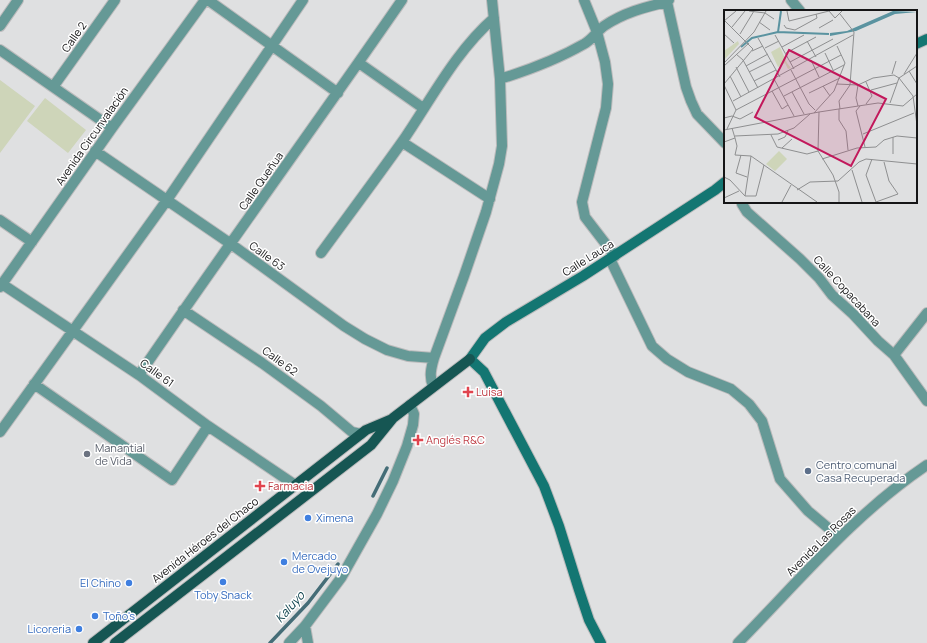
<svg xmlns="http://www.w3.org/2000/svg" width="927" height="643" font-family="Manrope,sans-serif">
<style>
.green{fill:#ced5b9}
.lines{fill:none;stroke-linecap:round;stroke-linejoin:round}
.stream{stroke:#456d77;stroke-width:3.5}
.street-casing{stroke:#bbbbbc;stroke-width:12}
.secondary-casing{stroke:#bbbbbc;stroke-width:12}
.primary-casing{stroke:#bbbbbc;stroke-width:12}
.street{stroke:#659996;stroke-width:10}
.secondary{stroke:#137672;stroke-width:10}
.primary{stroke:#165653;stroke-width:10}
.health-dot{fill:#e0444e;stroke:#fff;stroke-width:1.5}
.worship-dot{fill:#6b7280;stroke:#fff;stroke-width:1.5}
.service-dot{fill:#5c6f8a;stroke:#fff;stroke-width:1.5}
.shop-dot{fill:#3f7fe0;stroke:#fff;stroke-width:1.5}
.labels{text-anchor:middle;stroke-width:3;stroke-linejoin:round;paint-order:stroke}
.street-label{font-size:11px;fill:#151516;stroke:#fff}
.health-label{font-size:11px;fill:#be3a42;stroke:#fff;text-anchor:start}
.worship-label{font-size:11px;fill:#5b616d;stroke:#fff;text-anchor:start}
.service-label{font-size:11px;fill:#4e5e75;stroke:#fff;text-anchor:start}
.shop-label{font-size:11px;fill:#366cbe;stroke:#fff;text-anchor:start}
.water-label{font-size:12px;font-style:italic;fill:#0d424d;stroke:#fff}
.inset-river{fill:none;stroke:#5a93a0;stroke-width:2}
.inset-road{fill:none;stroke:#8e8f90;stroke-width:1}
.view{fill:#c2185b;fill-opacity:0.15;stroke:#c2185b;stroke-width:2}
.inset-edge{fill:none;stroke:#151516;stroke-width:2}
</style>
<rect width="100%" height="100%" fill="#dfe0e1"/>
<path class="green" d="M 0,80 L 35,106 L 0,153 Z
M 45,98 L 86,130 L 68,153 L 27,121 Z"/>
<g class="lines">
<path class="stream" d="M 373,496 L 387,468
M 270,643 L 308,603 L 338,564"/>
<defs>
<path id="street" d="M 208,0 L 338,93
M 584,0 L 597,32 L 605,62 L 608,84 L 606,108 L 582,202 L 585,217 L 615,256
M 791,0 L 800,11
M 667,2 L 686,87 L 691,101 L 697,114 L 725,143
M 0,26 L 18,0
M 0,50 L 112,128
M 359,63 L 423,108
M 500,79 C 529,70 558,59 584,44 C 592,40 597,31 604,26 C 623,13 645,7 667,2 L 669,0
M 53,87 L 115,0
M 402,142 L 490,199
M 95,151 L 231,244 L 344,326 L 365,339 L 387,350 L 408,356 L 434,358
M 743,202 L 742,204 L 747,212 L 800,259 L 819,278 L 832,295 L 853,314 L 878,341 L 894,355 L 927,401
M 0,220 L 32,242
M 321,253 C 348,216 375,180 402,142 C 431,100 455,52 494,18
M 610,259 L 652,346 L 667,359 L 688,372 L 731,389 L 749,404 L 762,421 L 780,479 L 808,511 L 839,537
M 2,284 L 139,375 L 208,426 L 295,485
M 0,287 L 112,128 L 205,0
M 183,310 L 262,363 L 321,406 L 352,432 L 361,434
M 894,355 L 927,313
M 139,375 C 225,249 315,126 402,0
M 34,384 L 172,480 L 208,426
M 433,386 C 429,377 431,368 434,358 L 464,276 L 486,212 L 499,164 L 502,146 L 500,79 L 492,0
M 0,432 L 167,200 L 303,0
M 305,626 L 308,643
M 289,643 L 305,626 L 341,578 L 377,514 L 393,481 L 407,446 L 413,425 L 414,414 L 410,405
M 738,643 C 799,581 854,514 927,465"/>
<path id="secondary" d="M 916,44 L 927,39
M 601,643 L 589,620 L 579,590 L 559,526 L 544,486 L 484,372 L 470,359 L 485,338 L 506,322 L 583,276 L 715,190 L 725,182"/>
<path id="primary" d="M 93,643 L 366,430 L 392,419
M 115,643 L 371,445 L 393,418 L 470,359"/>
</defs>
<use href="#street" class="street-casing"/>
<use href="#secondary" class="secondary-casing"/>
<use href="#primary" class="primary-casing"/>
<use href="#street" class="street"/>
<use href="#secondary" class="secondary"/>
<use href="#primary" class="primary"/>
</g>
<g class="health-dot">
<path d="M466 386h4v4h4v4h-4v4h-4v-4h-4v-4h4z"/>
<path d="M416 434h4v4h4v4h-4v4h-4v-4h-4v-4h4z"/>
<path d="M258 480h4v4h4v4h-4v4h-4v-4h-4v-4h4z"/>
</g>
<circle class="worship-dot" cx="87" cy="454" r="4"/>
<circle class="service-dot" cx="808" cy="471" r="4"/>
<g class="shop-dot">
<circle cx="308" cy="518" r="4"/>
<circle cx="284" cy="562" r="4"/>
<circle cx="223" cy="582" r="4"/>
<circle cx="129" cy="583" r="4"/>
<circle cx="95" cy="616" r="4"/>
<circle cx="79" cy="629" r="4"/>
</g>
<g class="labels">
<g class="street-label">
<text transform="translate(74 37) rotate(-55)" y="4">Calle 2</text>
<text transform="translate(92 136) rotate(-55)" y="4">Avenida Circunvalación</text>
<text transform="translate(261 181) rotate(-55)" y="4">Calle Queñua</text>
<text transform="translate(267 256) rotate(36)" y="4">Calle 63</text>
<text transform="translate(588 258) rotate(-32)" y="4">Calle Lauca</text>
<text transform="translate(847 291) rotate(47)" y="4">Calle Copacabana</text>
<text transform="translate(280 361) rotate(36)" y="4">Calle 62</text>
<text transform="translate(157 373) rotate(36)" y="4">Calle 61</text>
<text transform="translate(205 540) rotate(-38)" y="4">Avenida Héroes del Chaco</text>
<text transform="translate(821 541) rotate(-45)" y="4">Avenida Las Rosas</text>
</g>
<g class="health-label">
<text x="476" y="396">Luisa</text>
<text x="426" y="444">Anglés R&amp;C</text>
<text x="268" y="490">Farmacia</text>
</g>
<g class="worship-label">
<text x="95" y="452">Manantial<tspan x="95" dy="13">de Vida</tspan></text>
</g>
<g class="service-label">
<text x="816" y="469">Centro comunal<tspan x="816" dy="13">Casa Recuperada</tspan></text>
</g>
<g class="shop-label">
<text x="316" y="522">Ximena</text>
<text x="292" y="560">Mercado<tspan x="292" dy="13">de Ovejuyo</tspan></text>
<text x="121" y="587" text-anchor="end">El Chino</text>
<text x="223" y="599" text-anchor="middle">Toby Snack</text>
<text x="103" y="620">Toño's</text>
<text x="71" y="633" text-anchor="end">Licoreria</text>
</g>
<g class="water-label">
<text transform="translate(290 607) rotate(-48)" y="4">Kaluyo</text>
</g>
</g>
<g transform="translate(724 10)">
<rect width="193" height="193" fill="#dfe0e1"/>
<path d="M 14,31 L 15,34 L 0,50 L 0,41 ZM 56,37 L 63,53 L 67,58 L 64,59 L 61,53 L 54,57 L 47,42 ZM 55,141 L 63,149 L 51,161 L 42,154 Z" fill="#ced5b9"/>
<path d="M 169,1 L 193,2 L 171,4 L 132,21 L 106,26 L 106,23 L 123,21 Z" fill="#5a93a0"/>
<path class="inset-river" d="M 57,1 L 54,22 L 105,24M 17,37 L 28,28 L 54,22"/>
<path class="inset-road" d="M 25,1 L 41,3 L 50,9M 63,1 L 65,11 L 105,1M 105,1 L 111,8 L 118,1M 0,10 L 29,39 L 0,74M 0,11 L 12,1M 35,12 L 46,20M 60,15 L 62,18 L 71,20 L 93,8 L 92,4M 8,17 L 21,1M 95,18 L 109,10M 0,24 L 10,33M 16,24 L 30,1M 51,25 L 70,59M 34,28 L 56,67M 83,31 L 92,47M 58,37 L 80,25M 41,38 L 55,31M 28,41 L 39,36M 62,43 L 92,27M 101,43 L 109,60M 12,44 L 19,50 L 34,78M 87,50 L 95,67M 66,52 L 109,29M 0,53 L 30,22 L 42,1M 0,56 L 25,33M 22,56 L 44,44M 12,57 L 25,82M 67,60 L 85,94 L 91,100M 185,61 L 193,74M 25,62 L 47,51M 168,64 L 172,51M 180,64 L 193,43M 6,66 L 17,87M 50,69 L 70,106M 30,71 L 52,60M 113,74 L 134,75 L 149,68 L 170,65 L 175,68 L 189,86 L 193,115M 0,75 L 12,100 L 3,119M 99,76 L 106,86M 147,80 L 173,73M 48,81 L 58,99 L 64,95M 68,82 L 80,104M 85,83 L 116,68M 60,86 L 120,55M 9,91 L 129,25M 166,93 L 175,68 L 193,56M 142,94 L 148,86 L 142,72M 134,96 L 132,88 L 134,75M 136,96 L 132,101 L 141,137M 115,99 L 115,110 L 122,121 L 124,140M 116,99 L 115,91 L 126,75 L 130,22 L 116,4M 12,100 L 117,45M 95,102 L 154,93 L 179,96 L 193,84M 90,103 L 110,81 L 121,53 L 113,36M 0,108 L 8,106 L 16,109 L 29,102M 0,120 L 95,102 L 94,141 L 109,165 L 115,182 L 115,192M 139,124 L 190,103M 47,125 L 53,137 L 83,144 L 94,141M 11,126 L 54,124 L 70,118 L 86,104M 11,128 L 13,136 L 11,145 L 27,146 L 93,192M 54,130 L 61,127 L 64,121M 0,132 L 11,128 L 8,118M 58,138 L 68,129M 169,144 L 169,127M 17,145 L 12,163 L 23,167M 98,149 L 133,138 L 152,137 L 160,130 L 173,126 L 193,128M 148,149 L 142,165 L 152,192M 128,160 L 138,192M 0,167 L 6,170 L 21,186 L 32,186 L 40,155M 73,180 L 86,172 L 114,171 L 135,152 L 142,149 L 193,154M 21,186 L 27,146M 0,188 L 15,181M 58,192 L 67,175M 152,192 L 174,184 L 165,171 L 160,152"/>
<path class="view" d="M 65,40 L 162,89 L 127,156 L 31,107 Z"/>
<rect width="193" height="193" class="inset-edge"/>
</g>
</svg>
